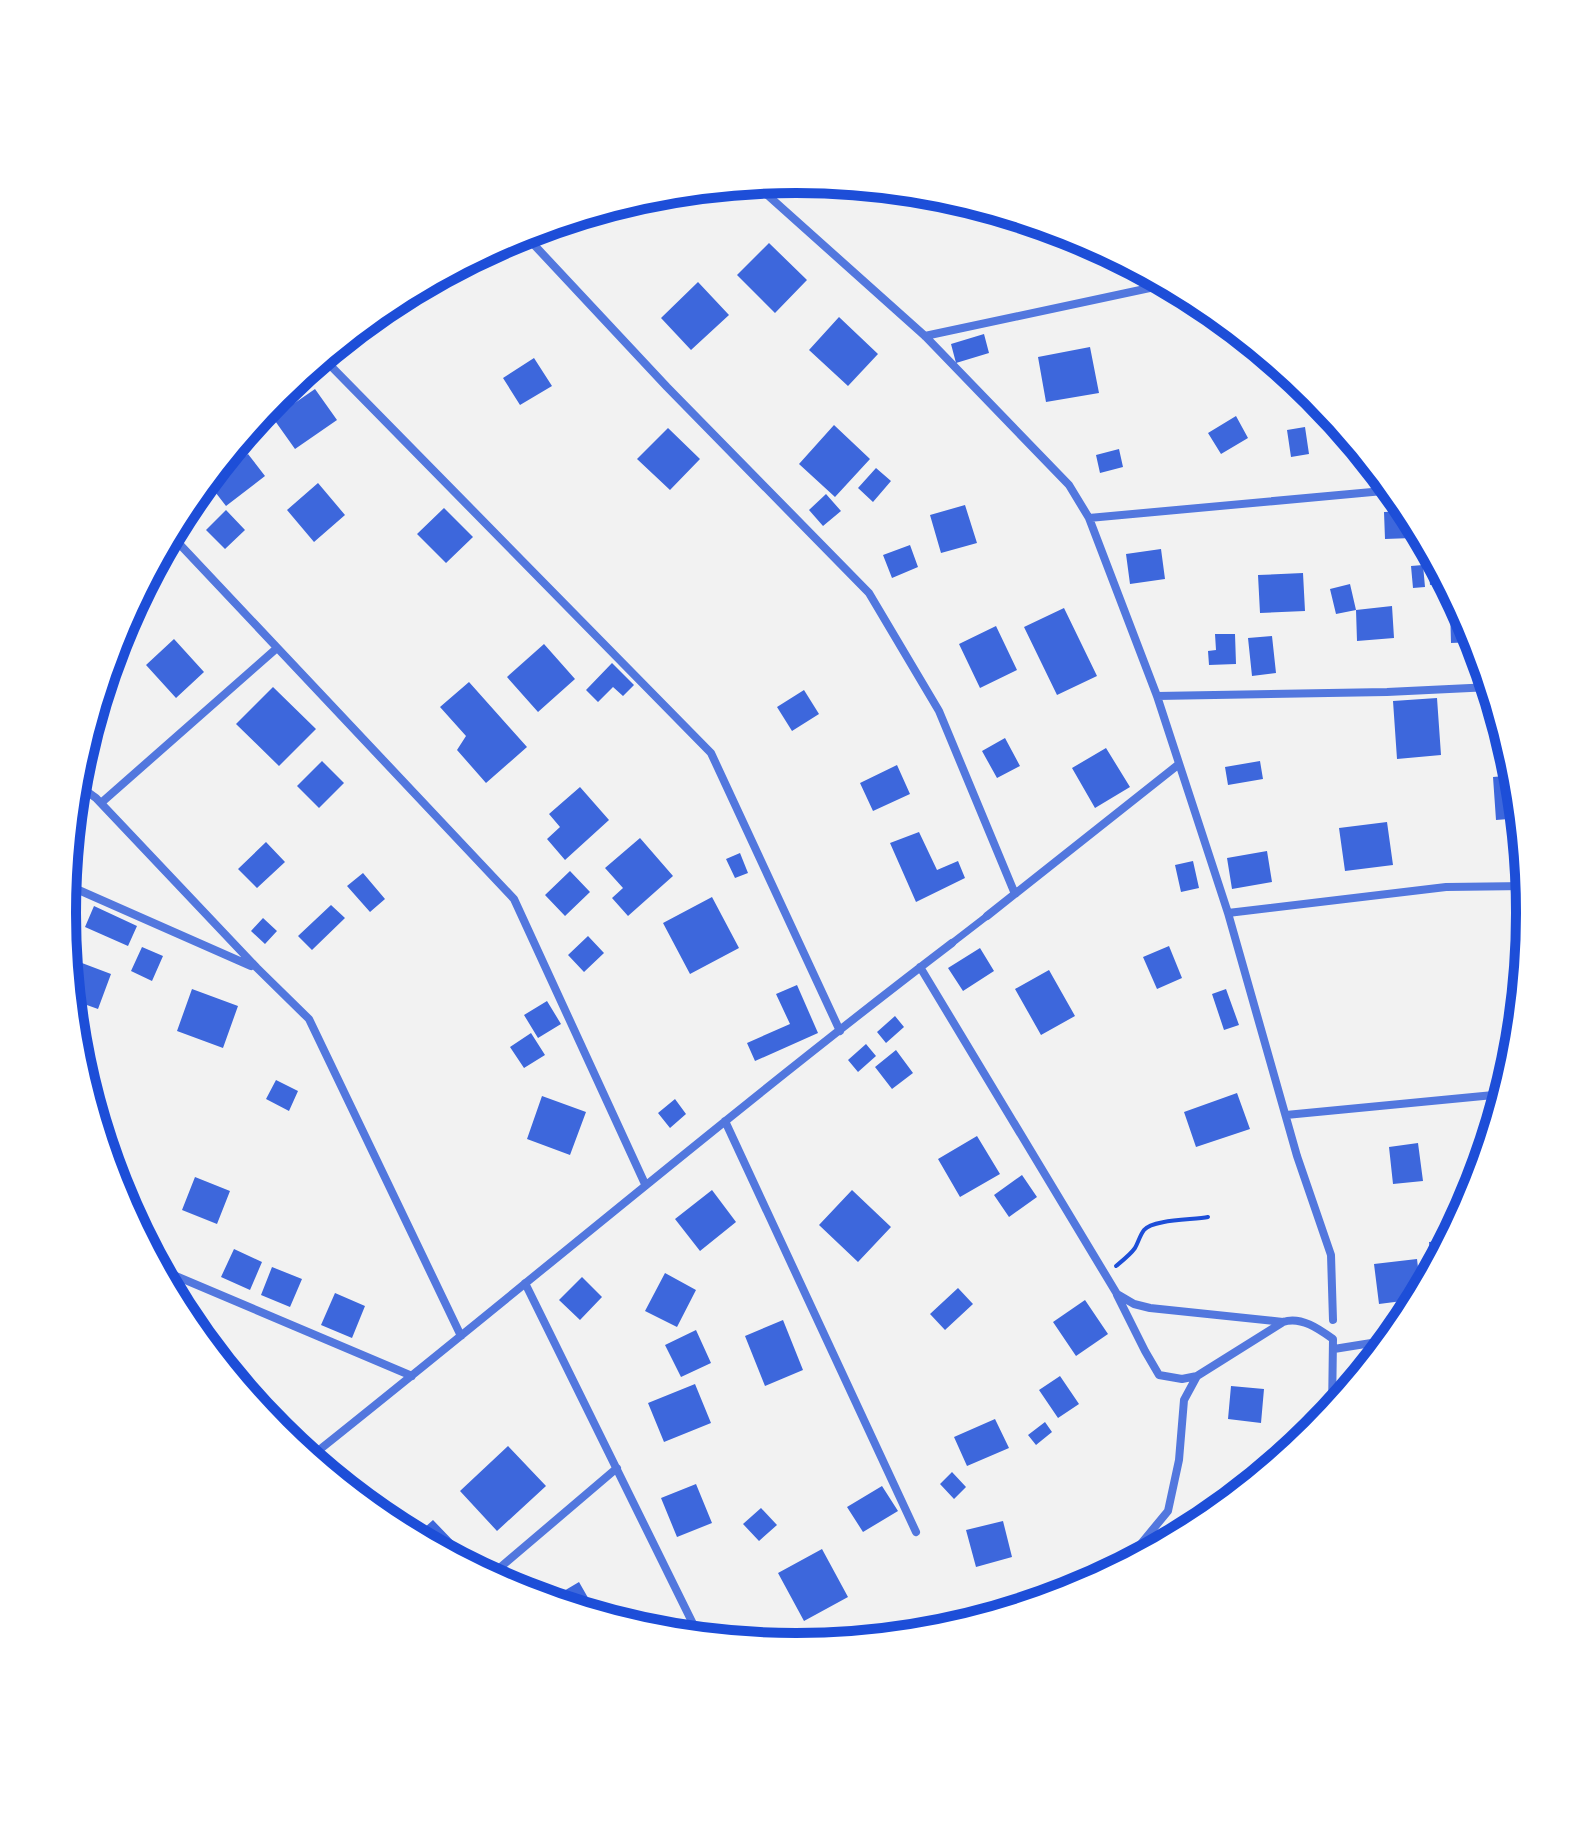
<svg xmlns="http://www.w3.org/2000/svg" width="1592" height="1826" font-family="Overpass,sans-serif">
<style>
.building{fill:#3d67dc}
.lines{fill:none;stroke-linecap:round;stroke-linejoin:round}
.path{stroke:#1d4ed8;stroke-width:4}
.pedestrian{stroke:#5277de;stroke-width:7}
.minor{stroke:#5277de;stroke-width:8}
.rim{fill:none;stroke:#1d4ed8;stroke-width:10}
</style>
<rect width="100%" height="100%" fill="#f2f2f2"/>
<path class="building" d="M 769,243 L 807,280 L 775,313 L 737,275 Z
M 698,282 L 729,315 L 691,350 L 661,318 Z
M 839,317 L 878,354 L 848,386 L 809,350 Z
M 984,334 L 989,353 L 956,363 L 951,344 Z
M 1244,336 L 1247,338 L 1262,351 L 1246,353 Z
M 1090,347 L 1099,393 L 1046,402 L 1038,357 Z
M 534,358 L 552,386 L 520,405 L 503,378 Z
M 315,389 L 337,420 L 295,449 L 273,418 Z
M 1236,416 L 1248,438 L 1221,454 L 1208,433 Z
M 834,425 L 870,459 L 835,497 L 799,464 Z
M 1305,427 L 1309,454 L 1291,457 L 1287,430 Z
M 668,428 L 700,459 L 670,490 L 637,459 Z
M 1119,449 L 1123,467 L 1100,473 L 1096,455 Z
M 248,454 L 265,476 L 226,506 L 209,484 Z
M 876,468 L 891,481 L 873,502 L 858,488 Z
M 318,483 L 345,515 L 314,542 L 287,510 Z
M 826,494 L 841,511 L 823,526 L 809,510 Z
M 965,505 L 977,543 L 941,553 L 930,515 Z
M 444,508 L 473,537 L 446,563 L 417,534 Z
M 226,510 L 245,530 L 225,549 L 206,530 Z
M 1409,511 L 1412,538 L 1385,539 L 1384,512 Z
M 910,545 L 918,567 L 892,578 L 883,555 Z
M 1161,549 L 1165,579 L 1130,584 L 1126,554 Z
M 1423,565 L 1425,587 L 1413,588 L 1411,566 Z
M 1441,570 L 1448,583 L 1430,585 L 1429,571 Z
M 1303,573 L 1305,611 L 1260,613 L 1258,575 Z
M 1350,584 L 1356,610 L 1336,614 L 1330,589 Z
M 1392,606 L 1394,638 L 1357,641 L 1356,610 Z
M 1450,607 L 1461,607 L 1474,632 L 1474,642 L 1451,643 Z
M 1064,608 L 1097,676 L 1057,695 L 1024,627 Z
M 996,626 L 1017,670 L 980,688 L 959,644 Z
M 1215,634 L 1235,634 L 1236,664 L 1209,665 L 1208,651 L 1216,650 Z
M 1272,636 L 1276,673 L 1252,676 L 1248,638 Z
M 174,639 L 204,672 L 176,698 L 146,665 Z
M 544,644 L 575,679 L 538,712 L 507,677 Z
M 612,663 L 634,685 L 623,696 L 613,687 L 598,702 L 586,690 Z
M 469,682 L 527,747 L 486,783 L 457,750 L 466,736 L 440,707 Z
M 273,687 L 316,729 L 279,766 L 236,724 Z
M 804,690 L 819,714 L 792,731 L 777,707 Z
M 1437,698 L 1441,755 L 1397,759 L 1393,701 Z
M 1496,709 L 1497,709 L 1505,735 L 1499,735 Z
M 1005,738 L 1020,766 L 997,778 L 982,751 Z
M 1106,748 L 1130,787 L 1095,808 L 1072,768 Z
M 322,761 L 344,783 L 319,808 L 297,786 Z
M 1260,761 L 1263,779 L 1228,785 L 1225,767 Z
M 897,765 L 910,794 L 873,811 L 860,783 Z
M 1516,775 L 1521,818 L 1496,820 L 1493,777 Z
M 580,787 L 609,820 L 565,860 L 547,839 L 560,827 L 549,814 Z
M 1387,822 L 1393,865 L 1345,871 L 1339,828 Z
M 919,832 L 937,870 L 958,861 L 965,878 L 916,902 L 890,843 Z
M 640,838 L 673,876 L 628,916 L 612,898 L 623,888 L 605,868 Z
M 266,842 L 285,862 L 257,888 L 238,869 Z
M 1267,851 L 1272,882 L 1232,889 L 1227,858 Z
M 740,853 L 748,873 L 735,878 L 726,859 Z
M 1193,861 L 1199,888 L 1181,892 L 1175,865 Z
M 570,871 L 590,892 L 565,916 L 545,895 Z
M 363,873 L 385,899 L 370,912 L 347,886 Z
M 712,897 L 739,948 L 690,974 L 663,923 Z
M 331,905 L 345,918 L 312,950 L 298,936 Z
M 94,906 L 137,926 L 128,946 L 85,927 Z
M 263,918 L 277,931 L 265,944 L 251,931 Z
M 588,936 L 604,953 L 584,972 L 568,955 Z
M 1169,946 L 1182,978 L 1157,989 L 1143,957 Z
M 142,947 L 163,956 L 152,981 L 131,971 Z
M 980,948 L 994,971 L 963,991 L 948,968 Z
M 74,960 L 111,974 L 98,1009 L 70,999 L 68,975 Z
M 1049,970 L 1075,1016 L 1041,1035 L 1015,989 Z
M 797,985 L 818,1033 L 755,1061 L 747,1043 L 790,1024 L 776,994 Z
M 192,989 L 238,1006 L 223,1048 L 177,1031 Z
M 1226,989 L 1239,1025 L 1224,1030 L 1212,994 Z
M 547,1001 L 561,1024 L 538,1038 L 524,1015 Z
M 895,1016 L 904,1027 L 886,1043 L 877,1032 Z
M 531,1033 L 545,1055 L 524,1068 L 510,1047 Z
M 866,1044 L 876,1056 L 858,1072 L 848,1060 Z
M 896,1050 L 913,1073 L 892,1089 L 875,1067 Z
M 276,1080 L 298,1091 L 289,1111 L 266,1099 Z
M 1237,1093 L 1250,1129 L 1196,1147 L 1184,1112 Z
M 542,1096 L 586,1112 L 570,1155 L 527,1139 Z
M 675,1099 L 686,1114 L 670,1128 L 658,1113 Z
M 96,1120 L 108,1126 L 102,1140 Z
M 977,1136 L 1000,1174 L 960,1197 L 938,1159 Z
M 1418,1143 L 1423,1181 L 1393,1184 L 1389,1147 Z
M 1022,1175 L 1037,1197 L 1009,1217 L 994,1195 Z
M 195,1177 L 230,1191 L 217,1224 L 182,1210 Z
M 712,1190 L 736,1222 L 700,1251 L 675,1219 Z
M 852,1190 L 891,1227 L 858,1262 L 819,1225 Z
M 1450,1240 L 1432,1272 L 1429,1242 Z
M 234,1249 L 262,1262 L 250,1290 L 221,1277 Z
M 1417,1259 L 1421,1293 L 1418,1299 L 1379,1304 L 1374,1264 Z
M 272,1267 L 302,1279 L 290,1307 L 261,1295 Z
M 665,1273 L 696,1290 L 677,1327 L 645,1311 Z
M 582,1277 L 602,1297 L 580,1320 L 559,1300 Z
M 958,1288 L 973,1304 L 945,1330 L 930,1314 Z
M 335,1293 L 365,1306 L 352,1338 L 321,1325 Z
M 1085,1300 L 1108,1334 L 1076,1356 L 1053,1322 Z
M 783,1320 L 803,1370 L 765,1386 L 745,1336 Z
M 696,1330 L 711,1363 L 681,1377 L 665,1345 Z
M 1060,1376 L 1079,1404 L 1058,1418 L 1039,1390 Z
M 695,1384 L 711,1423 L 664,1442 L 648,1403 Z
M 1231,1386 L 1264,1389 L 1261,1423 L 1228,1419 Z
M 995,1419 L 1009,1448 L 967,1466 L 954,1437 Z
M 1045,1422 L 1052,1432 L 1036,1445 L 1028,1435 Z
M 508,1446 L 546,1486 L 497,1531 L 460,1491 Z
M 952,1472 L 966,1487 L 954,1499 L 940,1484 Z
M 696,1484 L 712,1523 L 677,1537 L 661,1498 Z
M 882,1486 L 898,1511 L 863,1532 L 847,1507 Z
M 761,1508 L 777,1525 L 759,1541 L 743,1524 Z
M 433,1520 L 458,1546 L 448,1555 L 414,1537 Z
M 1003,1521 L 1012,1557 L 976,1567 L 966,1530 Z
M 822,1549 L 848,1597 L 804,1621 L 778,1573 Z
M 579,1582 L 599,1617 L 547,1601 Z"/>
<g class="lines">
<path class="path" d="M 1116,1266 C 1122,1261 1130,1255 1135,1248 C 1138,1243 1140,1235 1144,1230 C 1153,1219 1194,1220 1208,1217"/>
<path class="pedestrian" d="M 952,943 L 987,916"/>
<path class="minor" d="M 754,183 L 925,336 L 1069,485 L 1089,518 L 1157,696 L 1228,913 L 1297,1156 L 1331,1255 L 1333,1320
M 523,233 L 667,387 L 869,593 L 939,711 L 1015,894
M 925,336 L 1159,286 L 1171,285
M 322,357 L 711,753 L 840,1031
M 1089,518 L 1394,490
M 170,534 L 514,899 L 645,1184
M 1157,696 L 1387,692 L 1491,687
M 75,783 L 96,798 L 257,968 L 309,1019 L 461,1336
M 101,803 L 277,648
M 65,884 L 251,966
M 1228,913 L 1446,887 L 1527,886
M 987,916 L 1179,764
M 920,967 L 1117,1294 L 1134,1304 L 1150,1308 L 1283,1322 C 1301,1316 1319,1329 1333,1339 L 1332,1412
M 1286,1115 L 1504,1094
M 725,1121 L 916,1532
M 157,1268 L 412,1376
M 525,1283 L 700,1638
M 1117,1295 L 1145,1351 L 1159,1375 L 1182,1379 L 1197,1376 L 1283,1322
M 1334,1349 L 1390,1340
M 309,1458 C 524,1287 734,1109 952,943
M 1121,1568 L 1168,1511 L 1179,1460 L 1184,1400 L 1197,1376
M 489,1577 L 617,1468"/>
</g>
<path d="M0 0H1592V1826H0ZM76 913a720 720 0 1 1 1440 0a720 720 0 1 1-1440 0Z" fill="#fff" fill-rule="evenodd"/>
<path class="rim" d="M76 913a720 720 0 1 1 1440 0a720 720 0 1 1-1440 0Z"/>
</svg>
